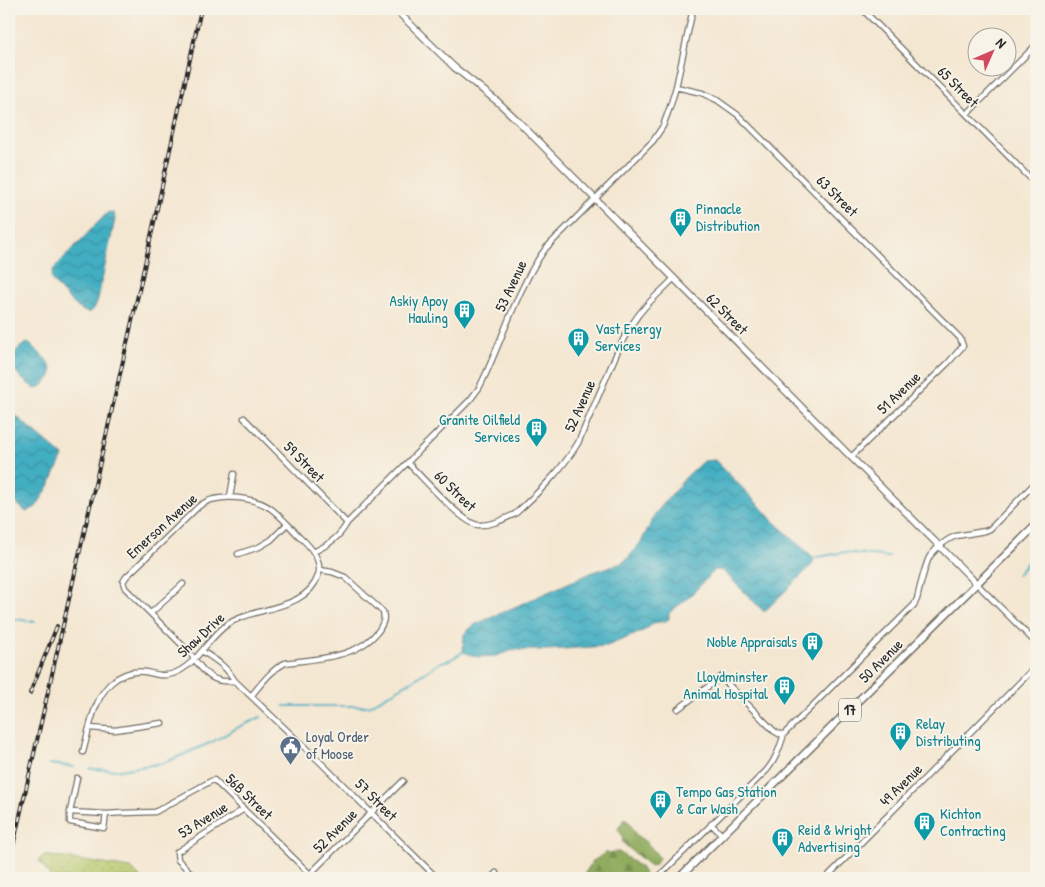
<svg xmlns="http://www.w3.org/2000/svg" width="1045" height="887" font-family="'Patrick Hand',sans-serif">
<style>
.forest{fill:url(#forest-firs);stroke:#5e6c45}
.park{fill:url(#park-dots);stroke:#707a4b}
.water{fill:url(#water-waves);stroke:#376c76}
.lines{fill:none;stroke-linecap:round;stroke-linejoin:round}
.stream{stroke:#43aec2;stroke-width:2}
.minor-casing{stroke:#716d65;stroke-width:7}
.secondary-casing{stroke:#716d65;stroke-width:8}
.primary-casing{stroke:#716d65;stroke-width:9}
.minor{stroke:#fff;stroke-width:4.5}
.secondary{stroke:#fff;stroke-width:5.5}
.primary{stroke:#fff;stroke-width:6}
.rail-casing{stroke:#2b2b2b;stroke-width:4}
.rail{stroke:#f7f3e8;stroke-width:2;stroke-dasharray:5.5;stroke-linecap:butt}
.labels{text-anchor:middle;stroke-width:4;stroke-linejoin:round;paint-order:stroke}
.shield{fill:#f7f3e8;stroke:#686764;stroke-width:1}
.shield-label{font-size:14px;font-weight:bold;fill:#2b2b2b}
.street-label{font-size:15px;fill:#2b2b2b;stroke:#f7f3e8}
.culture-label{font-size:15px;fill:#0d838f;stroke:#f7f3e8;text-anchor:start}
.service-label{font-size:15px;fill:#4e5e75;stroke:#f7f3e8;text-anchor:start}
</style>
<defs>
<pattern id="forest-firs" width="22" height="20" patternUnits="userSpaceOnUse" patternTransform="scale(1.25)"><rect width="22" height="20" fill="#90ac5f"/><path d="M5 1l3.5 6h-7zM16 11l3.5 6h-7z" fill="#768c4f"/></pattern>
<pattern id="park-dots" width="8" height="8" patternUnits="userSpaceOnUse" patternTransform="scale(1.25)"><rect width="8" height="8" fill="#b5c86b"/><path d="M2 2h.1M6 6h.1" fill="none" stroke="#9cac5d" stroke-width="1.8" stroke-linecap="round"/></pattern>
<pattern id="water-waves" width="16" height="10" patternUnits="userSpaceOnUse" patternTransform="scale(1.25)"><rect width="16" height="10" fill="#43aec2"/><path d="M0 5q4-4 8 0t8 0" fill="none" stroke="#388e9e"/></pattern>
</defs>
<rect width="100%" height="100%" fill="#f7f3e8"/>
<filter id="ink" filterUnits="userSpaceOnUse"><feTurbulence type="fractalNoise" baseFrequency=".02" numOctaves="2"/><feDisplacementMap in="SourceGraphic" scale="10" xChannelSelector="R" yChannelSelector="G"/><feConvolveMatrix kernelMatrix="1 2 1 2 8 2 1 2 1" color-interpolation-filters="sRGB"/></filter>
<filter id="wash" filterUnits="userSpaceOnUse"><feTurbulence type="fractalNoise" baseFrequency=".0096" numOctaves="4" result="noise"/><feDisplacementMap in="SourceGraphic" scale="20" xChannelSelector="R" yChannelSelector="G"/><feGaussianBlur stdDeviation="1.12" result="paint"/><feColorMatrix in="noise" values="0 0 0 0 0 0 0 0 0 0 0 0 0 0 0 0 0 1.4 0 .05"/><feComposite in="paint" operator="in"/></filter>
<g filter="url(#wash)">
<rect width="100%" height="100%" fill="#f4e7d2"/>
<path class="forest" d="M 624,819 L 629,822 L 636,835 L 646,842 L 655,852 L 659,858 L 654,865 L 650,866 L 623,843 L 622,835 L 618,829 Z
M 619,852 L 640,867 L 646,877 L 645,878 L 582,878 L 592,862 L 605,853 Z"/>
<path class="park" d="M 44,855 L 131,868 L 141,878 L 51,878 L 39,860 Z"/>
<path class="water" d="M 108,212 L 114,213 L 115,219 L 98,299 C 96,304 95,310 90,312 C 80,315 58,287 51,279 L 53,270 L 57,265 Z
M 27,343 L 31,345 C 39,354 61,368 48,380 C 44,385 40,388 35,389 L 21,378 L 10,363 C 11,354 19,347 27,343 Z
M 9,410 L 63,456 L 49,486 L 36,507 L 26,512 L 9,496 Z
M 715,460 L 758,504 L 773,521 L 814,558 L 812,565 L 764,612 L 722,570 L 715,570 L 689,597 L 669,613 L 669,619 L 665,621 L 654,623 L 645,630 L 634,635 L 607,646 L 548,650 L 513,650 L 496,656 L 478,657 L 463,652 L 464,634 L 474,625 L 593,572 L 622,563 L 629,557 L 641,542 L 656,513 L 686,477 L 703,461 Z"/>
<g class="lines">
<path class="stream" d="M 814,558 L 844,552 L 889,557
M 1017,575 L 1033,556 L 1036,554
M 9,618 L 35,622
M 284,706 L 369,706 L 412,681 L 441,662 L 450,660 L 463,652
M 50,764 L 74,767
M 90,769 L 120,770 L 164,763 L 212,742 L 239,727 L 261,717"/>
</g>
</g>
<g filter="url(#ink)">
<g class="lines">
<defs>
<path id="minor" d="M 862,9 L 1036,184
M 676,87 L 702,93 L 717,100 L 738,115 L 960,338 L 963,346 L 948,363 L 851,457
M 967,114 L 1036,45
M 244,418 L 347,523
M 408,463 C 421,476 463,524 478,525 C 491,526 504,519 515,514 C 538,493 562,470 578,443 L 619,348 C 626,333 634,319 645,307 C 654,297 665,288 674,278
M 230,497 L 234,474
M 313,552 C 327,546 340,537 347,523 L 470,400 L 479,388 L 483,380 C 503,338 518,286 546,248 L 653,141 L 663,126 L 670,107 L 676,87 L 693,9
M 238,554 L 259,547 L 271,540 L 287,524
M 977,584 L 1036,643
M 151,613 L 183,584
M 202,651 C 217,661 225,665 235,681 L 318,760 L 437,878
M 251,696 C 262,683 271,670 285,663 C 317,658 358,659 379,630 C 383,623 385,620 383,612 L 345,577 L 332,572 L 320,570
M 678,709 L 721,677 L 774,731 L 779,734 L 784,734
M 90,728 L 115,730 L 162,723
M 83,752 C 89,730 94,698 111,683 C 121,674 133,670 146,672 C 155,674 163,677 172,674 C 197,666 207,638 228,624 C 255,606 306,611 318,576 C 323,561 310,546 300,537 C 290,527 281,516 270,508 C 257,499 231,495 215,499 C 209,500 203,503 198,507 L 126,577 L 123,582 L 125,588 L 188,651 C 197,661 205,677 218,680 C 223,682 229,681 235,681
M 77,778 L 70,812 L 70,822 L 104,828 L 106,814
M 70,812 L 106,814 L 123,813 L 155,812 L 211,781 L 214,780 L 314,878
M 711,824 L 723,836
M 196,878 L 178,860 L 177,852 L 244,809
M 306,878 L 403,781
M 491,878 L 496,873
M 657,878 L 767,770 C 776,759 780,747 784,734 L 914,605 L 917,599 C 919,590 926,562 930,556 C 936,548 947,539 956,536 L 985,531 L 990,529 L 1036,482
M 826,878 L 1036,666"/>
<path id="secondary" d="M 395,9 L 454,67 L 498,102 L 516,119 L 977,584"/>
<path id="primary" d="M 679,878 L 1036,525"/>
</defs>
<use href="#minor" class="minor-casing"/>
<use href="#secondary" class="secondary-casing"/>
<use href="#primary" class="primary-casing"/>
<use href="#minor" class="minor"/>
<use href="#secondary" class="secondary"/>
<use href="#primary" class="primary"/>
<defs>
<path id="rail" d="M 30,693 L 57,626
M 9,864 L 142,277 L 201,9"/>
</defs>
<use href="#rail" class="rail-casing"/>
<use href="#rail" class="rail"/>
</g>
</g>
<defs>
<symbol id="building-pin" viewBox="-11 -11 22 30"><path d="M0 17L-7.5 6A9.5 9.5 0 1 1 7.5 6Z" fill="#0f9aa8" stroke="#f7f3e8"/><path d="M-4-6H4V6H1V3H-1V6H-4ZM-2.5-4.3h1.7v1.8h-1.7ZM.8-4.3h1.7v1.8H.8ZM-2.5-1h1.7V.8h-1.7ZM.8-1h1.7V.8H.8Z" fill="#fff"/></symbol>
<symbol id="civic-pin" viewBox="-11 -11 22 30"><path d="M0 17L-7.5 6A9.5 9.5 0 1 1 7.5 6Z" fill="#5c6f8a" stroke="#f7f3e8"/><path d="M-.6-6.5H3V-4.5H.6V-3L4-1V1h2V6H-6V1h2V-1L-.6-3ZM-1.2 2.5V6h2.4V2.5Z" fill="#fff"/></symbol>
</defs>
<g fill-rule="evenodd">
<use href="#building-pin" x="668" y="206" width="25" height="34"/>
<use href="#building-pin" x="452" y="298" width="25" height="34"/>
<use href="#building-pin" x="566" y="326" width="25" height="34"/>
<use href="#building-pin" x="524" y="416" width="25" height="34"/>
<use href="#building-pin" x="800" y="630" width="25" height="34"/>
<use href="#building-pin" x="772" y="674" width="25" height="34"/>
<use href="#building-pin" x="888" y="720" width="25" height="34"/>
<use href="#civic-pin" x="278" y="734" width="25" height="34"/>
<use href="#building-pin" x="648" y="788" width="25" height="34"/>
<use href="#building-pin" x="912" y="810" width="25" height="34"/>
<use href="#building-pin" x="770" y="826" width="25" height="34"/>
</g>
<g class="labels">
<rect class="shield" x="839" y="698.5" width="22" height="23" rx="4"/>
<g class="shield-label">
<text x="850" y="715">17</text>
</g>
<g class="street-label">
<text transform="translate(958 87) rotate(45)" y="5">65 Street</text>
<text transform="translate(837 196) rotate(45)" y="5">63 Street</text>
<text transform="translate(511 286) rotate(-65)" y="5">53 Avenue</text>
<text transform="translate(727 314) rotate(45)" y="5">62 Street</text>
<text transform="translate(899 393) rotate(-44)" y="5">51 Avenue</text>
<text transform="translate(580 406) rotate(-66)" y="5">52 Avenue</text>
<text transform="translate(304 462) rotate(45)" y="5">59 Street</text>
<text transform="translate(455 491) rotate(44)" y="5">60 Street</text>
<text transform="translate(162 526) rotate(-42)" y="5">Emerson Avenue</text>
<text transform="translate(201 635) rotate(-43)" y="5">Shaw Drive</text>
<text transform="translate(881 661) rotate(-45)" y="5">50 Avenue</text>
<text transform="translate(901 785) rotate(-45)" y="5">49 Avenue</text>
<text transform="translate(249 797) rotate(44)" y="5">56B Street</text>
<text transform="translate(376 800) rotate(45)" y="5">57 Street</text>
<text transform="translate(203 820) rotate(-32)" y="5">53 Avenue</text>
<text transform="translate(335 831) rotate(-45)" y="5">52 Avenue</text>
</g>
<g class="culture-label">
<text x="696" y="214">Pinnacle<tspan x="696" dy="17">Distribution</tspan></text>
<text x="448" y="306" text-anchor="end">Askiy Apoy<tspan x="448" dy="17">Hauling</tspan></text>
<text x="595" y="334">Vast Energy<tspan x="595" dy="17">Services</tspan></text>
<text x="520" y="425" text-anchor="end">Granite Oilfield<tspan x="520" dy="17">Services</tspan></text>
<text x="797" y="647" text-anchor="end">Noble Appraisals</text>
<text x="768" y="682" text-anchor="end">Lloydminster<tspan x="768" dy="17">Animal Hospital</tspan></text>
<text x="916" y="729">Relay<tspan x="916" dy="17">Distributing</tspan></text>
<text x="676" y="797">Tempo Gas Station<tspan x="676" dy="17">&amp; Car Wash</tspan></text>
<text x="940" y="819">Kichton<tspan x="940" dy="17">Contracting</tspan></text>
<text x="798" y="835">Reid &amp; Wright<tspan x="798" dy="17">Advertising</tspan></text>
</g>
<g class="service-label">
<text x="306" y="742">Loyal Order<tspan x="306" dy="17">of Moose</tspan></text>
</g>
</g>
<rect width="1045" height="887" fill="none" stroke="#f7f3e8" stroke-width="30"/>
<g transform="translate(992 52) rotate(45)"><circle r="24" fill="#f7f3e8" stroke="#a5a39c"/>
<path d="M0-4L9 19L0 12L-9 19Z" fill="#d1495b"/>
<text y="-8" font-size="14" font-weight="bold" text-anchor="middle" fill="#2b2b2b">N</text>
</g>
</svg>
